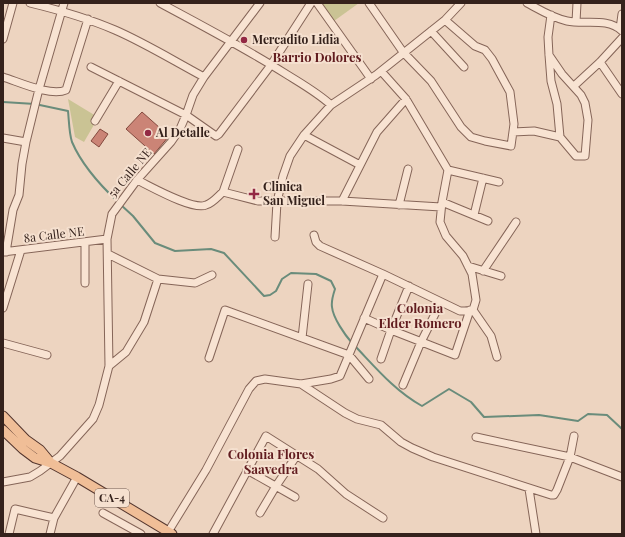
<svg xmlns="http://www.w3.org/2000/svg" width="625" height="537" font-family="'Playfair Display',serif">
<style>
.green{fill:#cac394}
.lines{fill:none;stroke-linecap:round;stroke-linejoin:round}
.stream{stroke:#6a8c7b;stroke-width:2}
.building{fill:#cb8476;stroke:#84493e}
.minor-casing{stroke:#856558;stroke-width:9}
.major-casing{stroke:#53352d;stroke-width:11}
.minor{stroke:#f8e3d2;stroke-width:7}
.major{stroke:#f0be97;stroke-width:9}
.poi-dot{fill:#932944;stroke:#f5e0cf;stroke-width:1.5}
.labels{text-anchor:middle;stroke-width:4;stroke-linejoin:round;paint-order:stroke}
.shield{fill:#f5e0cf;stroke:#6f5b52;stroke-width:1}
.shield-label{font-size:11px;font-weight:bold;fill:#35221c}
.poi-label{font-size:12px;font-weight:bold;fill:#35221c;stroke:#f5e0cf;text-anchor:start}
.street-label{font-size:12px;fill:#35221c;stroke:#f5e0cf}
.neighbourhood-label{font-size:13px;font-weight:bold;fill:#611c1f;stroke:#f5e0cf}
</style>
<rect width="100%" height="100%" fill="#edd4c0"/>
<path class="green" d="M 320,3 L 359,3 L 334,21 Z
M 68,99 L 96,116 L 95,123 L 84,142 L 75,137 Z"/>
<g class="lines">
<path class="stream" d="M 3,102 L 35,104 L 68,111 C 69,120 69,133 72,142 C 81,163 101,186 118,202
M 121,205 L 133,216 L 155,243 L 175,251 L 211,249 L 224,253 L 264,296 L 270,295 L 276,291 L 282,279 L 291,273 L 316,274 L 331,281 L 335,289 C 333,295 331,301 332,307 C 333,318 345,335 352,343
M 355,346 C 376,368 395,391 422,406 L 449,389 L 471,402 L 484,417 L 539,415 L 578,421 L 588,414 L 607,415 L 622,429"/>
</g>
<path class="building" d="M 142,112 L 169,136 L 154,154 L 126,129 Z
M 100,129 L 108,134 L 99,147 L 91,141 Z"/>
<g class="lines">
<defs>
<path id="minor" d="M 30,3 C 59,10 87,18 115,30 C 145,43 174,61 204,77
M 160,3 C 203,26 245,48 286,74 C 302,84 318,93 331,105
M 317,3 L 371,79
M 369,3 L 403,52 L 431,81 L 461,127 L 471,137 L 485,141 L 511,146 L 514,124 L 510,92 L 492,59 L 485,50 L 475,46 L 445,20
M 527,3 C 540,10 553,18 567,21 C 585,25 607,17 622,31
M 576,22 L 577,3
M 620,29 L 622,14
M 431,31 L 464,67
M 3,39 L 13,3
M 549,55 L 562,74 L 581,95 L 585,103 L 588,120 L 585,156 L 576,156 L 560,137 L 557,104 L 551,81 L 549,55 L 548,37 L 551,15
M 600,62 L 622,94
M 91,67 L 186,115 L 216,136 L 219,134 L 271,65 L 311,3
M 381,71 L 406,99 L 448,170 L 499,182
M 3,77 C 19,82 51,97 66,90 L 88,19
M 574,86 L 600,62 L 622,38
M 95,121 L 119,81
M 513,132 L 534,131 L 560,137
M 304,135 L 360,165
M 3,138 L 26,142
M 137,180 C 150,186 193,211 206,205 C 213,203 218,196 223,192 L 258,201 L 342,201 L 441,207
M 223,192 L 238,149
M 342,201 L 377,132 L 406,99
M 442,202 L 488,221
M 399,205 L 408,169
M 474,215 L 483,178
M 314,235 L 316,242 L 320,246 L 383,274
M 275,237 L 277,202 L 283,176 L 290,156 L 304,135 L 331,105 L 376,75 L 445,20 L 461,3
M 85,242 L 85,283
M 3,252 L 107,239
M 6,252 L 13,210 L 19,195 L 22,164 L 26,142 L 39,89 L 64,3
M 108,254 L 158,279 L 195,283 L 212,275
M 468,266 L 501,276
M 483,271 L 516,222
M 3,308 L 21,250
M 473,310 L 491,336 L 497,357
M 364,318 L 391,330 L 409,286
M 302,338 L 308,284
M 3,343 L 47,355
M 209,358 L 225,310 L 349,355 L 369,379
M 381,359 L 391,330 L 455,355 L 470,310
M 109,366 L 126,352 L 144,322 L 158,279
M 301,384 L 345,413 L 357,419 L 381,425 L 401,442 L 412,448 L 433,457 L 551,495 L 554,495 L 557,490 L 570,457 L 574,436
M 403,385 L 421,342 L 441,302
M 476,437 L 570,457 L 622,477
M 247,470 L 295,497
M 3,482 L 30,477 L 40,471 L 60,456 L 93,419 L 99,405 L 109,366 L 107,239 L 112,214 L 137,180 L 171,142 L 180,129 L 186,115 L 193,95 L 204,77 L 260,3
M 529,489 L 536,534
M 103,513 L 141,534
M 260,513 L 276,486 L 297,455
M 168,532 L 206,470 L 249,389 L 256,381 L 265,379 L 301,384 L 331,379 L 340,376 L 383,274 L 460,311 L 465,311 L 473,310 L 476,300 L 472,274 L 463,256 L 446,236 L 440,222 L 442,202 L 448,170
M 9,534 L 15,509 L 54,518
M 50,534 L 54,518 L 77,477
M 213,534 L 266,436 L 318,469 L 346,494 L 383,518"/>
<path id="major" d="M 3,416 L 26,440 L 40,450 L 50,462
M 3,430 L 23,449 L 35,458 L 51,463 L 77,477 L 172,534"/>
</defs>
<use href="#minor" class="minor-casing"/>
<use href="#major" class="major-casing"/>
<use href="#minor" class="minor"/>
<use href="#major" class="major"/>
</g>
<g class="poi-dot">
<circle cx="244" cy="40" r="4"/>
<circle cx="148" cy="133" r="4"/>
<path d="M252 188h4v4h4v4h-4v4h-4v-4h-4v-4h4z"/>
</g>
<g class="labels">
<rect class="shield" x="95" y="489" width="34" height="18" rx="3"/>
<g class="shield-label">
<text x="112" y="502">CA-4</text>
</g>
<g class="poi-label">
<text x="252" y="44">Mercadito Lidia</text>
<text x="156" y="137">Al Detalle</text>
<text x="263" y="191">Clinica<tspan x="263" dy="14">San Miguel</tspan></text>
</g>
<g class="street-label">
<text transform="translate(130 173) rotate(-50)" y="4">5a Calle NE</text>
<text transform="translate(54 235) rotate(-7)" y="4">8a Calle NE</text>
</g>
<g class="neighbourhood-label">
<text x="317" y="62">Barrio Dolores</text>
<text x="420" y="313">Colonia<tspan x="420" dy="15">Elder Romero</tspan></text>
<text x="271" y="459">Colonia Flores<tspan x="271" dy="15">Saavedra</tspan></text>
</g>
</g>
<rect width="625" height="537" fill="none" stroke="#35221c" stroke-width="8"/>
</svg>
